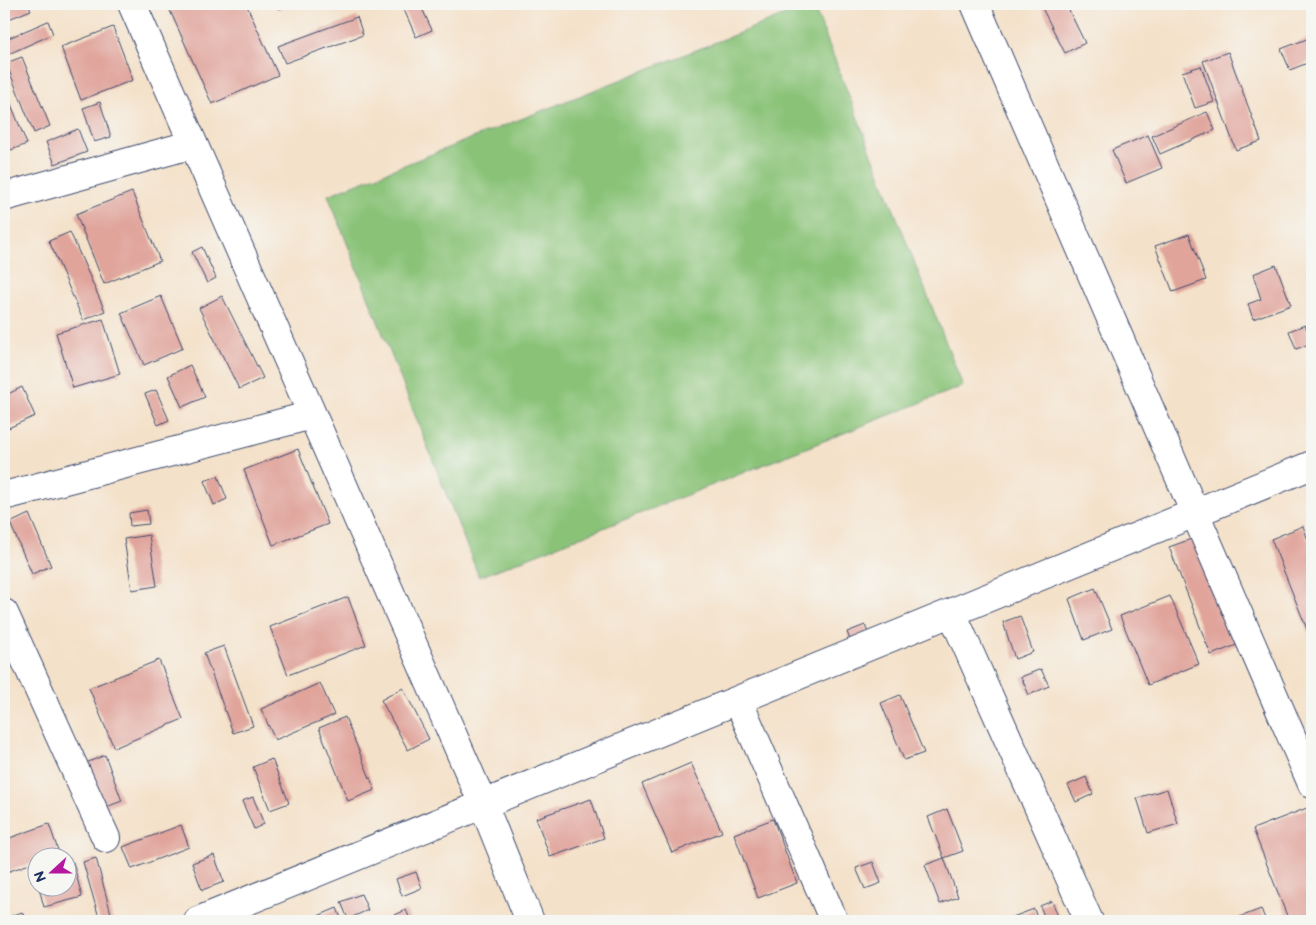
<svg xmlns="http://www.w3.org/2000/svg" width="1316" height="925" font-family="'Balsamiq Sans',sans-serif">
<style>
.green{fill:#8ac378;stroke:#52796b}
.building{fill:#e0a49b}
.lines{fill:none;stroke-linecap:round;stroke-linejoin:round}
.minor-casing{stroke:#3c4a6e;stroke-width:30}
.minor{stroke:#fff;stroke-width:28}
</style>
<rect width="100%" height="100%" fill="#f6f6f2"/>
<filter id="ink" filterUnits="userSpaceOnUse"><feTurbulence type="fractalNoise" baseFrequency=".02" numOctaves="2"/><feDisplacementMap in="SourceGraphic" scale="10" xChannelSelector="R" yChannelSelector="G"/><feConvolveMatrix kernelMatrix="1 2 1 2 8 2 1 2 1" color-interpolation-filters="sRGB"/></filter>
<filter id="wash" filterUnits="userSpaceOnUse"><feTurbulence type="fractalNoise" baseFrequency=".0096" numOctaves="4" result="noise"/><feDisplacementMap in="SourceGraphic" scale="20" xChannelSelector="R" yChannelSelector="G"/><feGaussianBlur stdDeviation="1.12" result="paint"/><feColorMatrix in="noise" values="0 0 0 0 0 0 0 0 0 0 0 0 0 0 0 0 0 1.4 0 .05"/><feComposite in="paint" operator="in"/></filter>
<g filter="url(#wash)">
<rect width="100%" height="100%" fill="#f4e1c9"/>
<path class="green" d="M 813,4 L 963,386 L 479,577 L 328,195 Z"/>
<g id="blocks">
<path class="building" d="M 4,4 L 28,4 L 31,10 L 4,21 Z
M 167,4 L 246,4 L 278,75 L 212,104 Z
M 276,4 L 292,4 L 278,9 Z
M 405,4 L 420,4 L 432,30 L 416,37 L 402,5 Z
M 1040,4 L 1066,4 L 1085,43 L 1065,53 Z
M 357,17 L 363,35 L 285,63 L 278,46 Z
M 48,21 L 53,34 L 4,56 L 4,40 Z
M 113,27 L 133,80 L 81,100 L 61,47 Z
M 1312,37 L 1312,61 L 1290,70 L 1281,49 Z
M 1228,52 L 1261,141 L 1236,150 L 1203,61 Z
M 22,57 L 50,126 L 34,133 L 6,63 Z
M 1201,66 L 1214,102 L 1195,108 L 1182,72 Z
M 4,87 L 27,144 L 11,150 L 4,132 Z
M 100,102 L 111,137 L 94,142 L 83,108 Z
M 1207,112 L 1215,130 L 1160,154 L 1152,136 Z
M 78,129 L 87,152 L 55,164 L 46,142 Z
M 1148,135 L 1162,168 L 1126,183 L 1112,150 Z
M 132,192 L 160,261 L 104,284 L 76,214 Z
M 70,232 L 105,311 L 83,320 L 49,241 Z
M 1189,234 L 1206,280 L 1173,292 L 1155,246 Z
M 202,247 L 216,278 L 207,283 L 192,252 Z
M 1276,265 L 1291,305 L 1253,319 L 1248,304 L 1261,299 L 1253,274 Z
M 161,296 L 183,348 L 144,365 L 121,313 Z
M 222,296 L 263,378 L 239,389 L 199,308 Z
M 103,319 L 120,374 L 73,388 L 56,333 Z
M 1305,325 L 1312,343 L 1296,349 L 1289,331 Z
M 190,365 L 205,397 L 182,407 L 168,376 Z
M 22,387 L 35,416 L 6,429 L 4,396 Z
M 156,390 L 169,420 L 158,425 L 145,394 Z
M 298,449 L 328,524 L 273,545 L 244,470 Z
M 218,476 L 227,499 L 214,505 L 204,481 Z
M 147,510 L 149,524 L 130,526 L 129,513 Z
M 29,514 L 51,566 L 32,574 L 10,523 Z
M 1303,526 L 1308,540 L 1312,538 L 1312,642 L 1271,539 Z
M 149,535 L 157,586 L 132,590 L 124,539 Z
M 1197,537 L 1239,644 L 1211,655 L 1169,547 Z
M 1095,588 L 1112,629 L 1084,640 L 1069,599 Z
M 1170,596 L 1199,664 L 1148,685 L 1120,616 Z
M 348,597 L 366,645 L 288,675 L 270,627 Z
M 1020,616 L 1033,652 L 1015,659 L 1003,622 Z
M 865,625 L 872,643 L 854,650 L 847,632 Z
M 224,646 L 253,726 L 233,733 L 204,653 Z
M 159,660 L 183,719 L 114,748 L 89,688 Z
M 1041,669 L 1049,686 L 1029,695 L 1021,677 Z
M 320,683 L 334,715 L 275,740 L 261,709 Z
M 403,688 L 429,739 L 408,750 L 381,700 Z
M 900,695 L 924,753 L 904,760 L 881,703 Z
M 345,717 L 375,790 L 348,801 L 319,728 Z
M 105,755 L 122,801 L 101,809 L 84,764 Z
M 272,759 L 289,803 L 270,810 L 253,767 Z
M 691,763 L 722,832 L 672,853 L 642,784 Z
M 1086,777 L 1093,794 L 1076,802 L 1068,785 Z
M 1167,789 L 1178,824 L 1148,833 L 1137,798 Z
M 253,797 L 264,824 L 254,829 L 242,801 Z
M 591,799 L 604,838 L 550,857 L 536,818 Z
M 1307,808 L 1312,822 L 1312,920 L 1289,921 L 1253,829 Z
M 947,809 L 963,851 L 944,858 L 928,817 Z
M 773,819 L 797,883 L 758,898 L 734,834 Z
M 49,824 L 59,853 L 47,858 L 38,858 L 38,861 L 4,873 L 4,840 Z
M 181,825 L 189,847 L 132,869 L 123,847 Z
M 214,855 L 224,882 L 202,890 L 192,863 Z
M 96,858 L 113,921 L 100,921 L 83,862 Z
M 944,858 L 958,897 L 940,904 L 925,865 Z
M 73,862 L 82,897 L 44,907 L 39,888 L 68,888 L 68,863 Z
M 873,862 L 881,883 L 865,889 L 856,868 Z
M 416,872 L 422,888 L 402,896 L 396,879 Z
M 361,894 L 368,910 L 348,919 L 341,902 Z
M 1052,901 L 1060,921 L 1046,921 L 1040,906 Z
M 337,908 L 342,921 L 320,921 L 318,916 Z
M 1034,909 L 1038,921 L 1002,921 Z
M 1261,909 L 1266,921 L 1241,921 L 1240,917 Z
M 406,910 L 411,921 L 387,921 L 386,919 Z
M 22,912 L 26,921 L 4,921 L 4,919 Z"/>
</g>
</g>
<g filter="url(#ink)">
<use href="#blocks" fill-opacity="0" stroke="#3c4a6e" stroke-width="1"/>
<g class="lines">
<defs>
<path id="minor" d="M 132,4 L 483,804 L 530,921
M 975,4 L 1312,784
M 4,197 L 193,144
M 4,496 L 312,415
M 4,613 L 106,838
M 952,613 L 1089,921
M 738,700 L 834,921
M 198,921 L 1312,465"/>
</defs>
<use href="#minor" class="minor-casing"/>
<use href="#minor" class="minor"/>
</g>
</g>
<rect width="1316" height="925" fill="none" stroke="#f6f6f2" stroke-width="20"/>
<g transform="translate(52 872) rotate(249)"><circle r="24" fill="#f6f6f2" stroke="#9ea6b7"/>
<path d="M0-4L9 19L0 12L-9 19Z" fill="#b5179e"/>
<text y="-8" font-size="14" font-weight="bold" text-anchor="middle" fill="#1b2f5e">N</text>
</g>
</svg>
